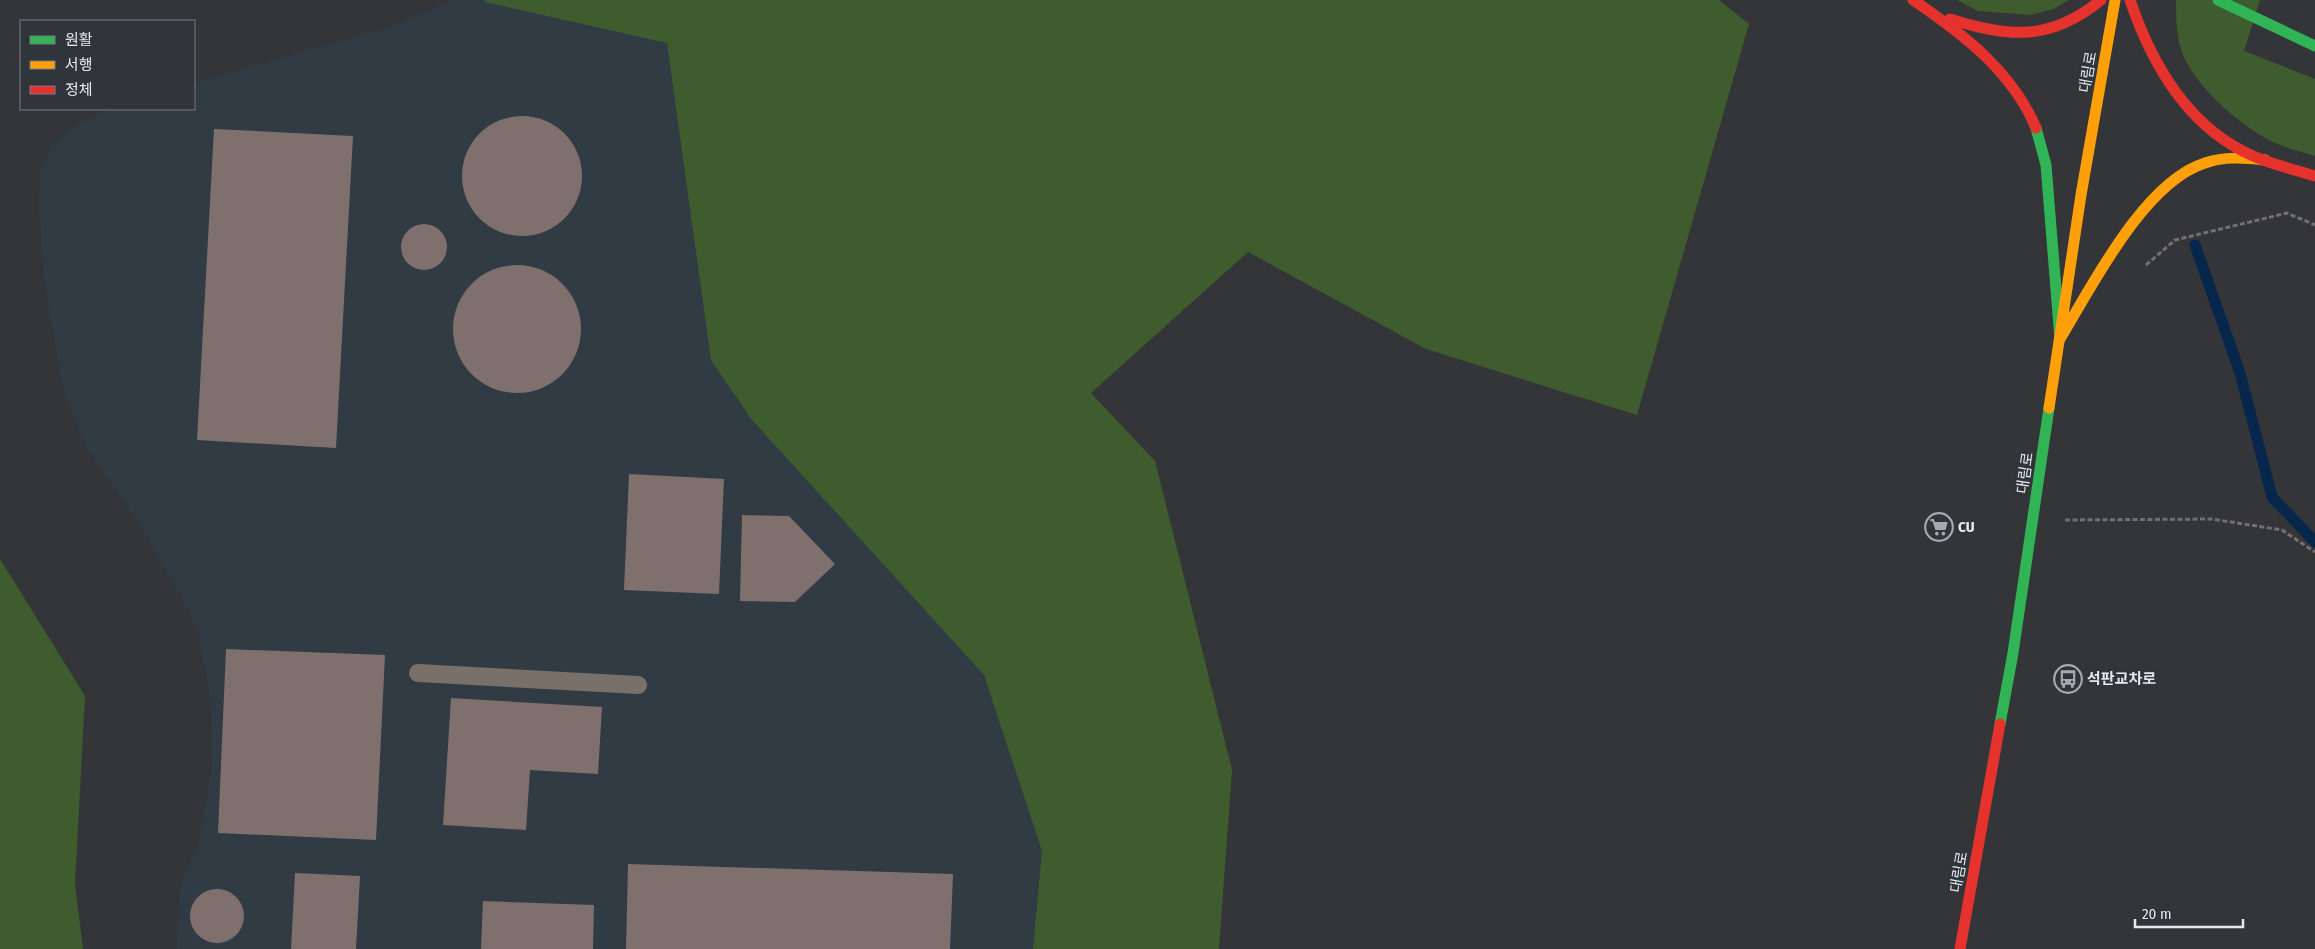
<svg xmlns="http://www.w3.org/2000/svg" width="2315" height="949" font-family="'Fira Sans Condensed','Noto Sans KR',sans-serif">
<style>
.built{fill:#313b43}
.green{fill:#3f5c2e}
.lines{fill:none;stroke-linecap:round;stroke-linejoin:round}
.stream{stroke:#06264c;stroke-width:11}
.building{fill:#7f706d}
.path{stroke:#73706e;stroke-width:3;stroke-dasharray:5 2.5;stroke-linecap:butt}
.lane{stroke:#79706a;stroke-width:18}
.fast{stroke:#30b455;stroke-width:11}
.slow{stroke:#ff9f0a;stroke-width:11}
.jam{stroke:#e5322d;stroke-width:11}
.labels{text-anchor:middle;stroke-width:5;stroke-linejoin:round;paint-order:stroke}
.street-label{font-size:15px;fill:#e5e9ec;stroke:#30353b}
.poi-label{font-size:15px;font-weight:bold;fill:#e5e9ec;stroke:#30353b;text-anchor:start}
</style>
<rect width="100%" height="100%" fill="#333538"/>
<path class="built" d="M 451,0 L 959,0 L 1139,949 L 177,949 L 180,884 L 198,844 L 212,767 L 211,700 L 198,632 L 179,593 L 137,520 L 86,447 L 62,385 L 44,278 L 39,207 L 40,174 L 51,146 L 78,124 L 110,109 L 194,109 L 194,83 L 399,24 Z"/>
<path class="green" d="M 484,0 L 1719,0 L 1749,24 L 1637,415 L 1426,349 L 1248,252 L 1091,393 L 1155,461 L 1232,770 L 1219,949 L 1033,949 L 1042,851 L 984,675 L 752,420 L 711,360 L 667,43 L 485,2 Z
M 1957,0 L 2069,0 L 2053,9 L 2031,15 L 1978,11 Z
M 2176,0 L 2260,0 L 2244,51 L 2315,79 L 2315,156 C 2301,151 2284,148 2271,141 C 2239,125 2192,84 2181,49 C 2176,33 2176,17 2176,0 Z
M 0,559 L 85,696 L 75,885 L 83,949 L 0,949 Z"/>
<g class="lines">
<path class="stream" d="M 2195,245 L 2240,373 L 2272,497 L 2315,542"/>
</g>
<path class="building" d="M462 176a60 60 0 1 1 120 0a60 60 0 1 1-120 0Z
M 214,129 L 353,136 L 336,448 L 197,440 Z
M401 247a23 23 0 1 1 46 0a23 23 0 1 1-46 0Z
M453 329a64 64 0 1 1 128 0a64 64 0 1 1-128 0Z
M 629,474 L 724,479 L 719,594 L 624,590 Z
M 742,515 L 789,516 L 835,564 L 795,602 L 740,601 Z
M 226,649 L 385,655 L 376,840 L 218,833 Z
M 451,698 L 602,707 L 598,774 L 530,770 L 526,830 L 443,825 Z
M 628,864 L 953,874 L 950,949 L 626,949 Z
M 295,873 L 360,876 L 356,949 L 291,949 Z
M190 916a27 27 0 1 1 54 0a27 27 0 1 1-54 0Z
M 483,901 L 594,905 L 593,949 L 481,949 Z"/>
<g class="lines">
<path class="path" d="M 2146,265 L 2175,240 L 2287,213 L 2315,225
M 2065,520 L 2212,519 L 2282,530 L 2315,552"/>
<path class="lane" d="M 418,673 L 638,685"/>
<path class="fast" d="M 2218,0 L 2315,46
M 2036,128 L 2046,165 L 2060,339
M 2000,724 L 2013,653 L 2049,408"/>
<path class="slow" d="M 2060,339 C 2092,286 2144,182 2205,163 C 2224,156 2245,158 2265,160
M 2049,408 L 2081,195 L 2115,0"/>
<path class="jam" d="M 1913,0 C 1963,34 2012,71 2036,128
M 2130,0 C 2150,59 2182,118 2239,149 C 2262,162 2289,168 2315,176
M 1950,19 C 2009,38 2051,41 2101,0
M 1960,949 L 2000,724"/>
</g>
<defs>
<symbol id="supermarket-ring" viewBox="-11 -11 22 22"><circle r="9.5" fill="#30353b" stroke="#a7aaad" stroke-width="1.5"/><path d="M-6-5.5h2.5l.6 2H6L4.5 2H-2.5L-4.4-4H-6ZM-1.5 3.2a1.3 1.3 0 1 0 .1 0ZM3 3.2a1.3 1.3 0 1 0 .1 0Z" fill="#a7aaad"/></symbol>
<symbol id="bus-ring" viewBox="-11 -11 22 22"><circle r="9.5" fill="#30353b" stroke="#a7aaad" stroke-width="1.5"/><path d="M-5-6H5V4H4V6H2V4H-2V6H-4V4H-5ZM-3.5-4V0h7V-4ZM-3.5 1.2v1.5H-2V1.2ZM2 1.2v1.5H3.5V1.2Z" fill="#a7aaad"/></symbol>
</defs>
<g fill-rule="evenodd">
<use href="#supermarket-ring" x="1923" y="511" width="32" height="32"/>
<use href="#bus-ring" x="2052" y="663" width="32" height="32"/>
</g>
<g class="labels">
<g class="street-label">
<text transform="translate(2088 72) rotate(-80)" y="5">대림로</text>
<text transform="translate(2025 473) rotate(-82)" y="5">대림로</text>
<text transform="translate(1959 872) rotate(-80)" y="5">대림로</text>
</g>
<g class="poi-label">
<text x="1958" y="532">CU</text>
<text x="2087" y="684">석판교차로</text>
</g>
</g>
<rect x="20" y="20" width="175" height="90" fill="#30353b" stroke="#787d82"/>
<rect x="30" y="36" width="25" height="8" fill="#30b455" stroke="#787d82"/>
<text x="65" y="45" font-size="15" fill="#e5e9ec">원활</text>
<rect x="30" y="61" width="25" height="8" fill="#ff9f0a" stroke="#787d82"/>
<text x="65" y="70" font-size="15" fill="#e5e9ec">서행</text>
<rect x="30" y="86" width="25" height="8" fill="#e5322d" stroke="#787d82"/>
<text x="65" y="95" font-size="15" fill="#e5e9ec">정체</text>
<path d="M2135 919v8h108v-8" fill="none" stroke="#e5e9ec" stroke-width="2.5"/>
<text x="2142" y="919" font-size="15" fill="#e5e9ec" stroke="#30353b" stroke-width="4" paint-order="stroke">20 m</text>
</svg>
